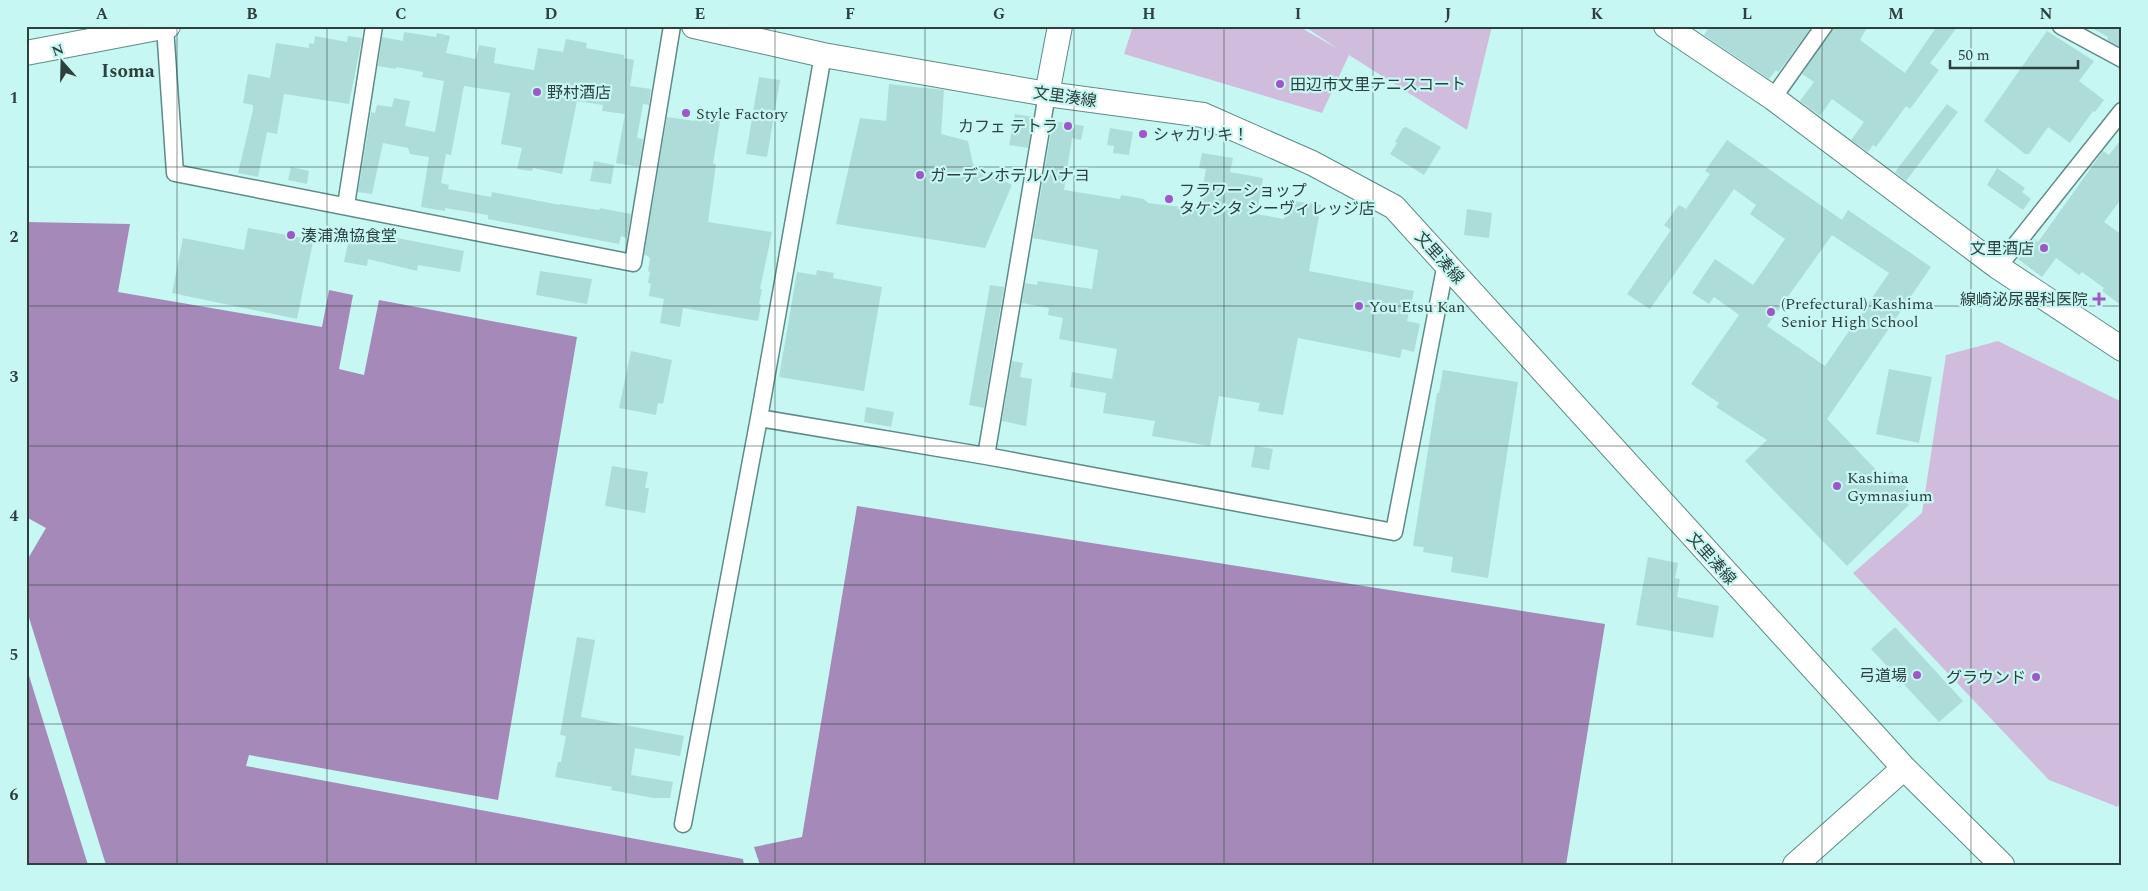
<svg xmlns="http://www.w3.org/2000/svg" width="2148" height="891" font-family="Spectral,'Noto Sans JP',serif">
<style>
.green{fill:#d0bdde}
.water{fill:#a589b8}
.building{fill:#aeddd9;fill-rule:evenodd}
.lines{fill:none;stroke-linecap:round;stroke-linejoin:round}
.street-casing{stroke:#5e8b88;stroke-width:19}
.secondary-casing{stroke:#5e8b88;stroke-width:26}
.street{stroke:#fff;stroke-width:16}
.secondary{stroke:#fff;stroke-width:24}
.grid{fill:none;stroke:#2d403e;stroke-width:1;stroke-opacity:0.55}
.poi-dot{fill:#9e56c9;stroke:#c7f7f3;stroke-width:2}
.labels{text-anchor:middle;stroke-width:4.5;stroke-linejoin:round;paint-order:stroke}
.poi-label{font-size:16px;fill:#2d403e;stroke:#c7f7f3;text-anchor:start}
.street-label{font-size:16px;fill:#2d403e;stroke:#c7f7f3}
.quarter-label{font-size:19px;font-weight:bold;fill:#2d403e;stroke:#c7f7f3}
.neatline{fill:none;stroke:#2d403e;stroke-width:2}
.grid-label{font-size:16px;text-anchor:middle;font-weight:bold;fill:#2d403e}
</style>
<rect width="100%" height="100%" fill="#c7f7f3"/>
<path class="green" d="M 1133,26 L 1298,26 L 1338,49 L 1304,26 L 1492,26 L 1467,130 L 1349,55 L 1322,113 L 1124,54 Z
M 1998,341 L 2122,402 L 2122,793 L 2118,807 L 2049,780 L 1853,573 L 1922,513 L 1946,355 Z"/>
<path class="water" d="M 26,222 L 130,224 L 118,292 L 322,327 L 329,290 L 353,295 L 339,369 L 364,375 L 379,300 L 577,337 L 498,800 L 249,755 L 246,766 L 743,859 L 744,865 L 106,865 L 26,608 L 26,562 L 46,528 L 26,517 Z
M 857,506 L 1605,624 L 1566,865 L 760,865 L 754,847 L 802,837 Z
M 26,666 L 88,865 L 26,865 Z"/>
<path class="building" d="M 1710,26 L 1812,26 L 1786,62 L 1778,72 L 1776,70 L 1769,79 L 1704,35 Z
M 1834,26 L 1868,26 L 1860,40 L 1905,73 L 1937,26 L 1958,26 L 1930,63 L 1939,70 L 1910,109 L 1906,106 L 1876,147 L 1873,145 L 1868,152 L 1851,140 L 1864,122 L 1832,99 L 1820,116 L 1800,101 L 1814,82 L 1802,74 Z
M 2088,26 L 2122,26 L 2122,48 L 2107,40 L 2108,37 Z
M 2047,31 L 2094,61 L 2079,81 L 2104,100 L 2095,112 L 2093,111 L 2070,143 L 2048,127 L 2029,154 L 2025,154 L 1984,121 Z
M 404,32 L 436,37 L 437,33 L 450,36 L 446,53 L 476,59 L 479,45 L 496,48 L 494,63 L 534,70 L 538,48 L 563,52 L 566,39 L 587,43 L 586,48 L 624,55 L 624,58 L 634,60 L 630,86 L 651,89 L 649,105 L 643,104 L 637,138 L 643,139 L 639,167 L 616,163 L 625,114 L 602,111 L 603,105 L 577,101 L 562,174 L 533,168 L 532,171 L 517,169 L 522,148 L 501,144 L 510,93 L 464,86 L 451,155 L 446,154 L 441,183 L 449,185 L 448,189 L 491,197 L 492,192 L 560,205 L 560,204 L 599,210 L 600,208 L 631,214 L 627,238 L 621,236 L 619,244 L 488,219 L 488,215 L 445,208 L 445,211 L 421,207 L 429,157 L 410,154 L 408,148 L 383,143 L 372,194 L 358,192 L 371,112 L 375,113 L 377,105 L 392,107 L 394,98 L 410,101 L 405,126 L 435,132 L 444,81 L 422,77 L 423,72 L 396,67 L 396,69 L 378,66 L 382,37 L 403,41 Z
M 315,36 L 347,42 L 348,36 L 362,38 L 349,104 L 284,94 L 277,134 L 267,132 L 258,177 L 238,173 L 253,110 L 253,105 L 243,103 L 248,74 L 270,78 L 276,43 L 309,48 L 309,43 L 314,44 Z
M 759,77 L 780,80 L 767,157 L 746,154 Z
M 889,84 L 944,90 L 941,134 L 968,141 L 973,164 L 1012,185 L 985,248 L 836,224 L 860,118 L 886,121 Z
M 1947,104 L 1958,112 L 1906,181 L 1895,172 Z
M 696,111 L 721,115 L 713,164 L 716,164 L 708,222 L 772,232 L 760,289 L 762,289 L 759,304 L 761,305 L 758,321 L 683,308 L 680,327 L 660,323 L 664,299 L 649,296 L 651,284 L 648,283 L 650,272 L 648,271 L 650,259 L 648,256 L 644,255 L 667,117 L 695,121 Z
M 1015,114 L 1033,117 L 1028,148 L 1009,145 Z
M 1053,121 L 1084,126 L 1081,140 L 1072,138 L 1064,190 L 1120,199 L 1121,195 L 1144,199 L 1148,203 L 1199,209 L 1206,169 L 1199,168 L 1202,153 L 1233,158 L 1230,172 L 1263,178 L 1257,214 L 1284,219 L 1287,200 L 1321,205 L 1309,271 L 1414,291 L 1407,321 L 1420,324 L 1414,352 L 1402,349 L 1400,358 L 1298,338 L 1283,415 L 1258,411 L 1260,403 L 1219,396 L 1210,446 L 1152,436 L 1155,421 L 1103,413 L 1106,393 L 1070,387 L 1072,372 L 1112,379 L 1117,349 L 1059,339 L 1063,318 L 1048,315 L 1049,308 L 1022,303 L 1025,283 L 1037,285 L 1038,281 L 1092,289 L 1098,250 L 1033,238 Z
M 1406,127 L 1441,147 L 1424,175 L 1390,154 L 1397,143 L 1395,142 L 1403,128 Z
M 1110,128 L 1133,132 L 1129,155 L 1113,153 L 1114,146 L 1107,145 Z
M 2122,138 L 2122,198 L 2104,222 L 2122,235 L 2122,306 L 2102,291 L 2104,288 L 2082,272 L 2079,275 L 2056,258 L 2042,277 L 2018,259 L 2034,239 L 2038,242 L 2103,151 L 2109,155 Z
M 1727,140 L 1842,220 L 1848,210 L 1931,267 L 1827,419 L 1884,478 L 1891,471 L 1913,494 L 1905,501 L 1909,505 L 1847,566 L 1745,461 L 1767,440 L 1716,407 L 1719,403 L 1691,384 L 1739,315 L 1714,297 L 1709,304 L 1692,293 L 1715,259 L 1753,285 L 1785,239 L 1750,214 L 1756,205 L 1734,189 L 1650,309 L 1627,294 L 1671,230 L 1664,225 L 1679,205 L 1686,209 L 1710,174 L 1705,171 ZM 1832,235 L 1889,273 L 1825,366 L 1767,326 Z
M 594,161 L 614,165 L 611,184 L 590,181 Z
M 291,167 L 309,171 L 307,184 L 288,180 Z
M 1997,168 L 2025,188 L 2022,192 L 2031,199 L 2023,210 L 1987,185 Z
M 1467,209 L 1492,213 L 1489,238 L 1464,235 Z
M 248,228 L 303,238 L 303,240 L 313,242 L 297,319 L 172,293 L 183,238 L 244,250 Z
M 351,229 L 464,251 L 460,272 L 418,265 L 417,271 L 368,259 L 367,266 L 344,262 Z
M 817,270 L 834,273 L 833,278 L 882,287 L 864,391 L 779,377 L 797,272 L 816,275 Z
M 540,271 L 592,279 L 587,304 L 536,295 Z
M 990,285 L 1004,287 L 984,408 L 969,405 Z
M 631,351 L 672,360 L 663,404 L 658,403 L 656,415 L 619,408 Z
M 1012,361 L 1023,363 L 1020,377 L 1032,379 L 1026,426 L 1002,421 Z
M 1889,369 L 1932,377 L 1919,443 L 1876,434 Z
M 1443,370 L 1518,382 L 1488,578 L 1451,572 L 1453,557 L 1423,552 L 1424,547 L 1413,546 L 1437,393 L 1439,393 Z
M 866,407 L 894,412 L 891,427 L 864,422 Z
M 1255,446 L 1273,449 L 1269,470 L 1251,467 Z
M 612,466 L 648,472 L 645,488 L 649,488 L 645,513 L 605,506 Z
M 1648,557 L 1678,563 L 1675,578 L 1680,579 L 1677,597 L 1719,606 L 1713,638 L 1636,625 Z
M 1895,627 L 1963,701 L 1939,722 L 1871,649 Z
M 577,637 L 595,640 L 581,717 L 684,736 L 680,756 L 635,748 L 631,775 L 673,782 L 670,798 L 653,798 L 611,790 L 612,787 L 555,777 L 558,762 L 561,762 L 566,736 L 560,735 Z"/>
<g class="lines">
<defs>
<path id="street" d="M 2061,26 L 2122,59
M 165,27 L 175,173 L 633,263 L 672,26
M 1773,98 L 1824,26
M 346,205 L 374,26
M 1998,267 L 2122,111
M 759,418 L 986,456 L 1394,532 L 1446,263
M 986,456 L 1047,94
M 683,824 L 759,418 L 823,55"/>
<path id="secondary" d="M 694,26 L 823,55 L 1047,94 L 1203,115 L 1312,163 L 1394,207 L 1904,768 L 2002,865
M 1666,26 L 1773,98 L 1998,267 L 2122,349
M 26,53 L 168,26
M 1047,94 L 1060,26
M 1795,865 L 1904,768"/>
</defs>
<use href="#street" class="street-casing"/>
<use href="#secondary" class="secondary-casing"/>
<use href="#street" class="street"/>
<use href="#secondary" class="secondary"/>
</g>
<path class="grid" d="M 177,26 L 177,865M 327,26 L 327,865M 476,26 L 476,865M 626,26 L 626,865M 775,26 L 775,865M 925,26 L 925,865M 1074,26 L 1074,865M 1224,26 L 1224,865M 1373,26 L 1373,865M 1522,26 L 1522,865M 1672,26 L 1672,865M 1822,26 L 1822,865M 1971,26 L 1971,865M 26,167 L 2122,167M 26,306 L 2122,306M 26,446 L 2122,446M 26,585 L 2122,585M 26,724 L 2122,724"/>
<g class="poi-dot">
<circle cx="1280" cy="84" r="5"/>
<circle cx="537" cy="92" r="5"/>
<circle cx="686" cy="113" r="5"/>
<circle cx="1068" cy="126" r="5"/>
<circle cx="1143" cy="134" r="5"/>
<circle cx="920" cy="175" r="5"/>
<circle cx="1169" cy="199" r="5"/>
<circle cx="291" cy="235" r="5"/>
<circle cx="2044" cy="248" r="5"/>
<path d="M2096.5 291.5h5v5h5v5h-5v5h-5v-5h-5v-5h5z"/>
<circle cx="1359" cy="306" r="5"/>
<circle cx="1771" cy="312" r="5"/>
<circle cx="1837" cy="486" r="5"/>
<circle cx="1917" cy="675" r="5"/>
<circle cx="2036" cy="677" r="5"/>
</g>
<g class="labels">
<g class="poi-label">
<text x="1290" y="90">田辺市文里テニスコート</text>
<text x="547" y="98">野村酒店</text>
<text x="696" y="119">Style Factory</text>
<text x="1058" y="132" text-anchor="end">カフェ テトラ</text>
<text x="1153" y="140">シャカリキ！</text>
<text x="930" y="181">ガーデンホテルハナヨ</text>
<text x="1179" y="196">フラワーショップ<tspan x="1179" dy="18">タケシタ シーヴィレッジ店</tspan></text>
<text x="301" y="241">湊浦漁協食堂</text>
<text x="2034" y="254" text-anchor="end">文里酒店</text>
<text x="2088" y="305" text-anchor="end">線崎泌尿器科医院</text>
<text x="1781" y="309">(Prefectural) Kashima<tspan x="1781" dy="18">Senior High School</tspan></text>
<text x="1369" y="312">You Etsu Kan</text>
<text x="1847" y="483">Kashima<tspan x="1847" dy="18">Gymnasium</tspan></text>
<text x="1907" y="681" text-anchor="end">弓道場</text>
<text x="2026" y="683" text-anchor="end">グラウンド</text>
</g>
<g class="street-label">
<text transform="translate(1065 96) rotate(8)" y="6">文里湊線</text>
<text transform="translate(1440 257) rotate(48)" y="6">文里湊線</text>
<text transform="translate(1712 558) rotate(48)" y="6">文里湊線</text>
</g>
<g class="quarter-label">
<text x="128" y="77">Isoma</text>
</g>
</g>
<rect width="2148" height="891" fill="none" stroke="#c7f7f3" stroke-width="55"/>
<g transform="translate(62 62) rotate(340)" stroke="#c7f7f3" stroke-width="4" paint-order="stroke">
<path d="M0-4L9 19L0 12L-9 19Z" fill="#2d403e"/>
<text y="-8" font-size="14" font-weight="bold" text-anchor="middle" fill="#2d403e">N</text>
</g>
<path d="M1950 60v8h128v-8" fill="none" stroke="#2d403e" stroke-width="2.5"/>
<text x="1958" y="60" font-size="15" fill="#2d403e" stroke="#c7f7f3" stroke-width="4" paint-order="stroke">50 m</text>
<rect x="28" y="28" width="2092" height="836" class="neatline"/>
<g class="grid-label">
<text x="102" y="19">A</text>
<text x="252" y="19">B</text>
<text x="401" y="19">C</text>
<text x="551" y="19">D</text>
<text x="700" y="19">E</text>
<text x="850" y="19">F</text>
<text x="999" y="19">G</text>
<text x="1149" y="19">H</text>
<text x="1298" y="19">I</text>
<text x="1448" y="19">J</text>
<text x="1597" y="19">K</text>
<text x="1747" y="19">L</text>
<text x="1896" y="19">M</text>
<text x="2046" y="19">N</text>
<text x="14" y="103">1</text>
<text x="14" y="242">2</text>
<text x="14" y="382">3</text>
<text x="14" y="521">4</text>
<text x="14" y="660">5</text>
<text x="14" y="800">6</text>
</g>
</svg>
